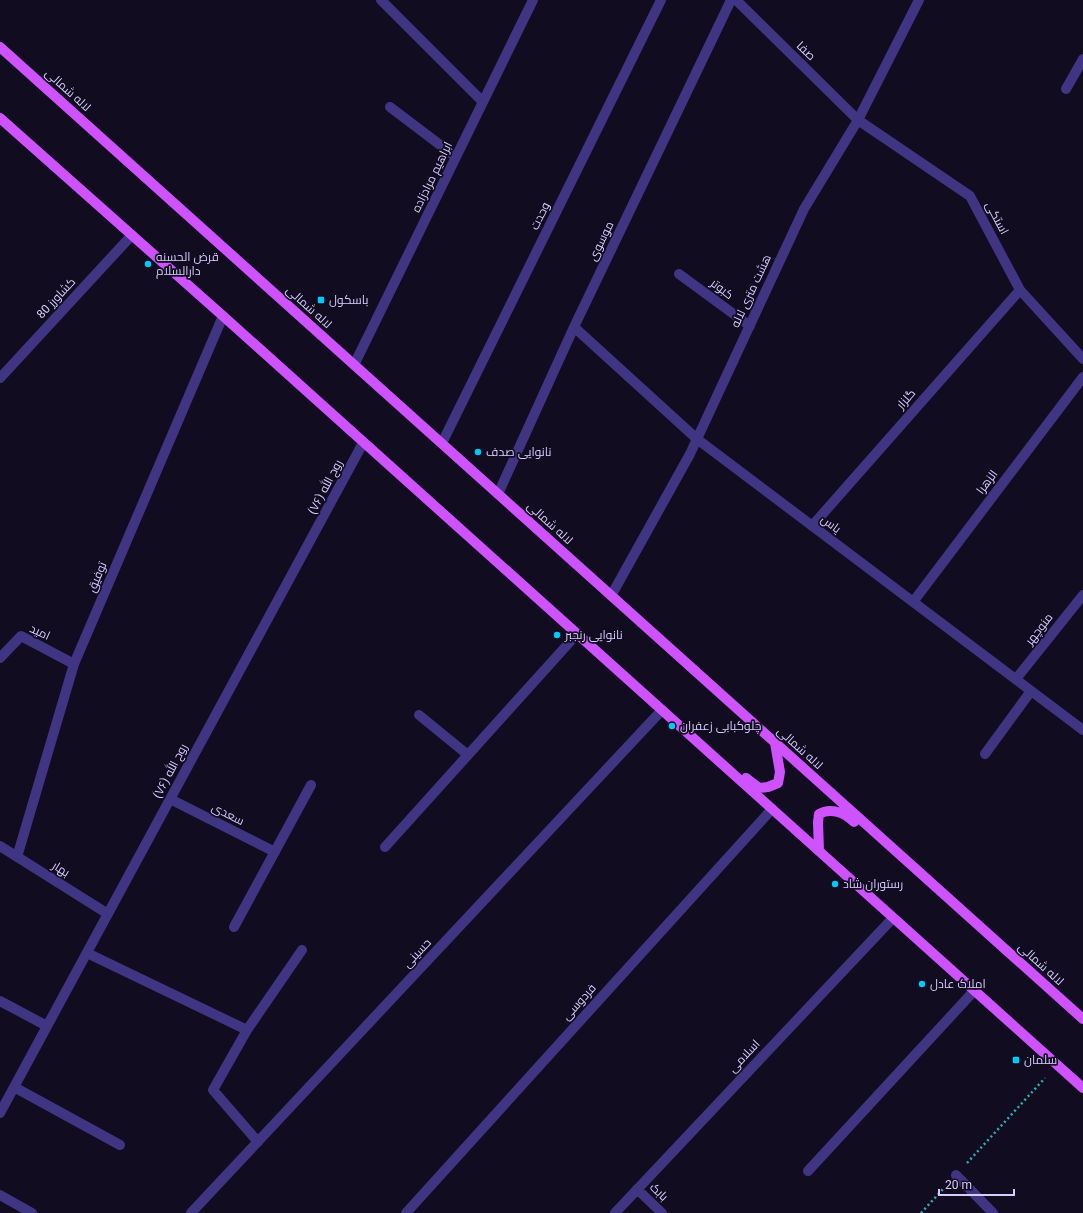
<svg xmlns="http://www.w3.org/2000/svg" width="1083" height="1213" font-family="Roboto,Cairo,sans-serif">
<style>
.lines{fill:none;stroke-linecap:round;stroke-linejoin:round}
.path{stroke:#28b3b7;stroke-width:2.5;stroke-dasharray:2 3;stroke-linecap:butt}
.minor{stroke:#3f3582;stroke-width:10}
.major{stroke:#ce53ff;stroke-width:10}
.poi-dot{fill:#00c8f7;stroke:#120c21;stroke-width:1.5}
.labels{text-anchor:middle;stroke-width:3.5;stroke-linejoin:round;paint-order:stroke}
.street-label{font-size:12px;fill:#d7ccff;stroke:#120c21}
.poi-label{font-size:12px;fill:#d7ccff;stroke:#120c21;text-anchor:start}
</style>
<rect width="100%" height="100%" fill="#120c21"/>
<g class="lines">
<path class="path" d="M 967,1163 L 1045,1078
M 921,1213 L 944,1188"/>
<path class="minor" d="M 381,0 L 483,102
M 736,0 L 858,120 L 970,196 L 1020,290 L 1083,359
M 1066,89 L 1083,59
M 390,107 L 456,157
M 679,274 L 750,326
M 574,327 L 697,439 L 1083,730
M 354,365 L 533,0
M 0,378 L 132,235
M 442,443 L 661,0
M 498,494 L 574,327 L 731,0
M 812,526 L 1020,290
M 611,596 L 690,454 L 804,209 L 858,120 L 919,0
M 913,602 L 1083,377
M 0,658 L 21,636 L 74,664
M 1016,679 L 1083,595
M 419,715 L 468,755
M 985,754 L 1031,691
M 170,799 L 275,852
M 0,846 L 108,914
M 385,847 L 577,634
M 17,857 L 74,664 L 223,316
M 234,927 L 311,785
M 87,953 L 247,1030
M 0,1001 L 47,1026
M 14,1087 L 120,1145
M 0,1113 L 363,443
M 258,1142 L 213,1090 L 247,1030 L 302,950
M 808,1171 L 974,991
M 956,1175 L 993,1213
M 637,1189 L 662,1213
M 0,1195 L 32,1213
M 191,1213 L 662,710
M 406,1213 L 772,809
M 615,1213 L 893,918"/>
<path class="major" d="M 0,47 L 1083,1019
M 0,118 L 223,316 L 1083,1088
M 746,778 L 759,788 L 768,787 L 778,783 L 780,772 L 775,743
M 819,851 L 818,822 L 819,814 C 831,807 845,813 854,822"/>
</g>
<g class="poi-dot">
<circle cx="148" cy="264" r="4"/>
<rect x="317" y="296" width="8" height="8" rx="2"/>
<circle cx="478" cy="452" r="4"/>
<circle cx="557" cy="635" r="4"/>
<circle cx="672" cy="726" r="4"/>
<circle cx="835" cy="884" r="4"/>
<circle cx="922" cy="984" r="4"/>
<rect x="1012" y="1056" width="8" height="8" rx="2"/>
</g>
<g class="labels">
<g class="street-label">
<text transform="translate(806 51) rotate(44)" y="4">صفا</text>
<text transform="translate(68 90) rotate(42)" y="4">لاله شمالی</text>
<text transform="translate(432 177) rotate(-64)" y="4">ابراهیم مرادزاده</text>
<text transform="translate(540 216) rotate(-64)" y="4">وحدت</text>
<text transform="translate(997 218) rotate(62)" y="4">استکی</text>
<text transform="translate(601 241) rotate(-64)" y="4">موسوی</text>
<text transform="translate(722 289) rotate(37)" y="4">کبوتر</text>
<text transform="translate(751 291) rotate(-65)" y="4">هشت متری لاله</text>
<text transform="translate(56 298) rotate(-47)" y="4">کشاورز 80</text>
<text transform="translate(309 307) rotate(42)" y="4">لاله شمالی</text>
<text transform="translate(906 399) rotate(-49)" y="4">گلزار</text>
<text transform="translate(987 482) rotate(-53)" y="4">الزهرا</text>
<text transform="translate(325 487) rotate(-62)" y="4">روح الله (۷۶)</text>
<text transform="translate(550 523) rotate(42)" y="4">لاله شمالی</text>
<text transform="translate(831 524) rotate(37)" y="4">یاس</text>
<text transform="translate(97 577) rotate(-67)" y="4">توفیق</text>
<text transform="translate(1039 629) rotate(-52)" y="4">منوچهر</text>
<text transform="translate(40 632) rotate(25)" y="4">امید</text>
<text transform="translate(800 748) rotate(42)" y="4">لاله شمالی</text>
<text transform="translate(170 771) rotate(-62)" y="4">روح الله (۷۶)</text>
<text transform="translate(228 814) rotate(27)" y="4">سعدی</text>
<text transform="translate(61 869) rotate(32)" y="4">بهار</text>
<text transform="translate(417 953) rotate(-47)" y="4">حسینی</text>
<text transform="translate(1041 964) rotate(42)" y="4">لاله شمالی</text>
<text transform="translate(579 1002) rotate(-48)" y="4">فردوسی</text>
<text transform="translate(744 1056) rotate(-47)" y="4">اسلامی</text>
<text transform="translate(659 1192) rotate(44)" y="4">بابک</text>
</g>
<g class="poi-label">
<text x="156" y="261">قرض الحسنه<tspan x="156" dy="14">دارالسلام</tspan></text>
<text x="329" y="304">باسکول</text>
<text x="486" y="456">نانوایی صدف</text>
<text x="565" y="639">نانوایی رنجبر</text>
<text x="680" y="730">چلوکبابی زعفران</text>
<text x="843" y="888">رستوران شاد</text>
<text x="930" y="988">املاک عادل</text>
<text x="1024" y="1064">سلمان</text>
</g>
</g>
<path d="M939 1189v6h75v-6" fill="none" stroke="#d7ccff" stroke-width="2"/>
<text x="945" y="1189" font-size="12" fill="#d7ccff" stroke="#120c21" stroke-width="3" paint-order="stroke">20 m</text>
</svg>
